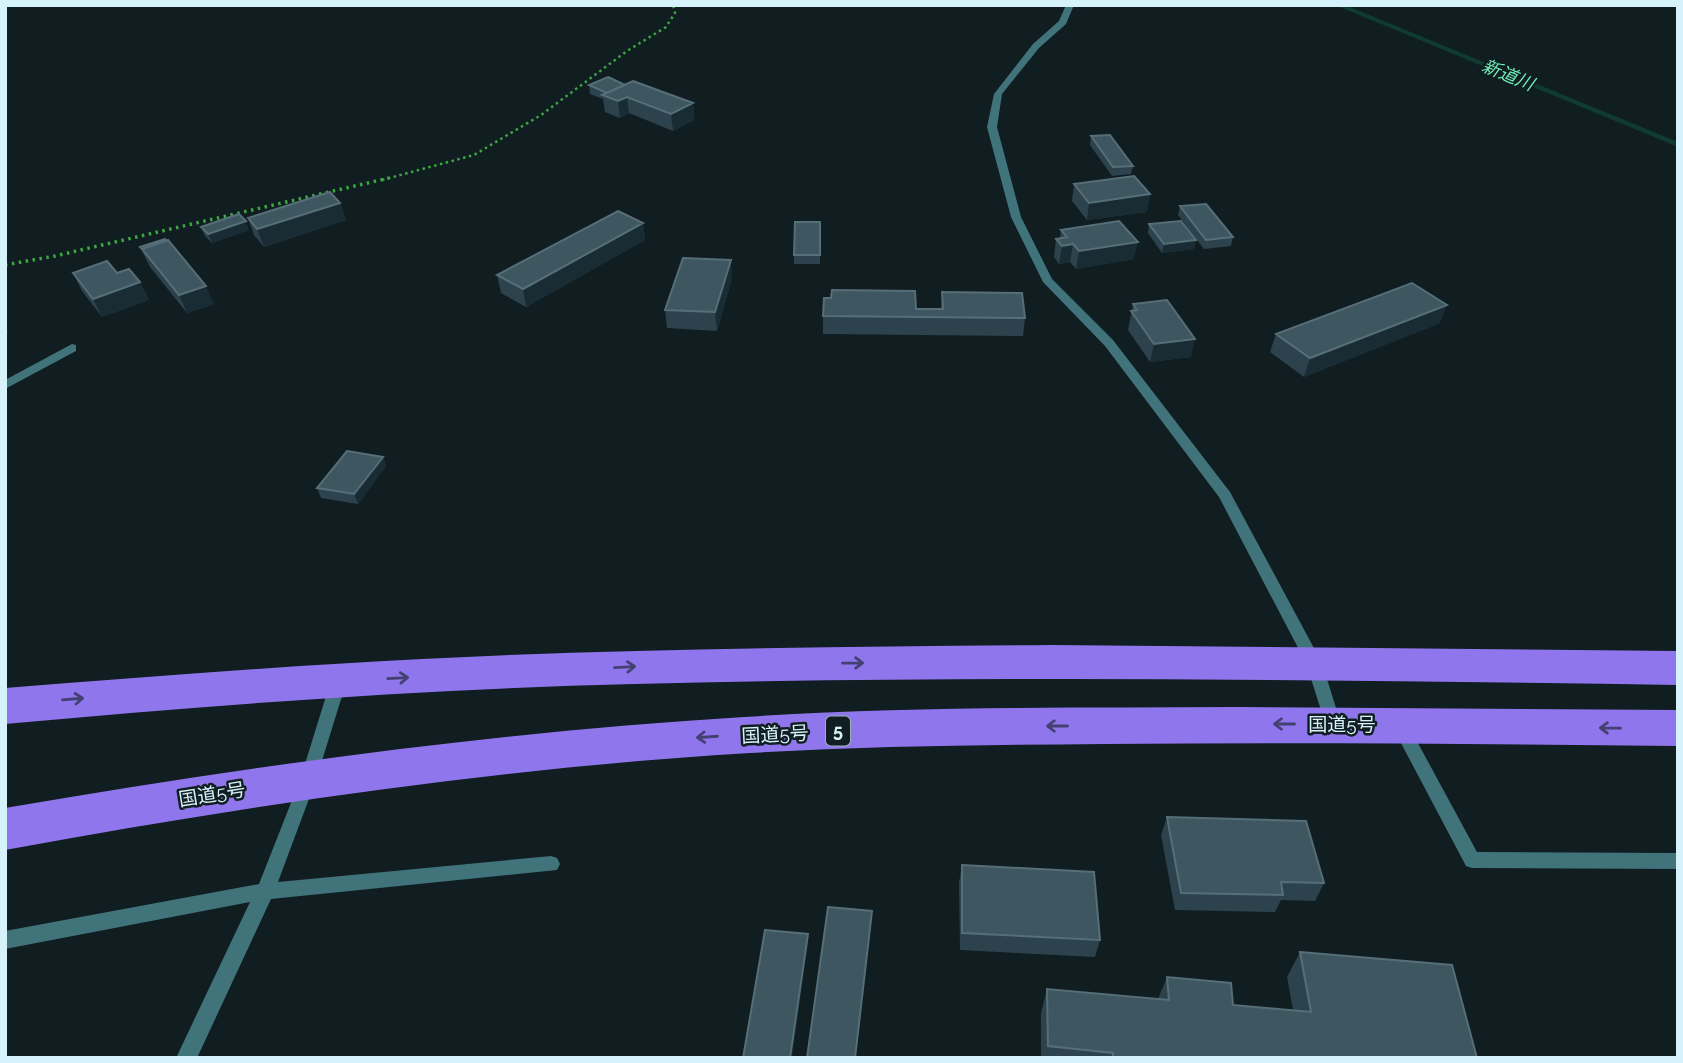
<svg xmlns="http://www.w3.org/2000/svg" width="1683" height="1063" font-family="Raleway,'Noto Sans JP',sans-serif">
<style>
.lines{fill:none;stroke-linecap:round;stroke-linejoin:round}
.stream{fill:#103b30;fill-rule:evenodd}
.path-far1{stroke:#3da741;stroke-width:2.5;stroke-dasharray:2.5 3.5;stroke-linecap:butt}
.path{stroke:#3da741;stroke-width:3.5;stroke-dasharray:2.5 4.5;stroke-linecap:butt}
.service{fill:#41737b;fill-rule:evenodd}
.minor{fill:#41737b;fill-rule:evenodd}
.trunk{fill:#9076ec;fill-rule:evenodd}
.wall{fill:#2c434d}
.shaded-wall{fill:#192c34}
.building{fill:#3e5660;stroke:#566e78;stroke-width:2}
.oneway{stroke:#434172}
.labels{text-anchor:middle;stroke-width:5;stroke-linejoin:round;paint-order:stroke}
.far-water-label{font-size:18px;font-style:italic;fill:#70edb7;stroke:#101d21}
.shield{fill:#101d21;stroke:#9bb2b9;stroke-width:2}
.shield-label{font-size:18px;font-weight:bold;fill:#d6f2fa}
.street-label{font-size:19px;fill:#d6f2fa;stroke:#101d21}
</style>
<rect width="100%" height="100%" fill="#101d21"/>
<g class="lines">
<path class="stream" d="M 1335,5 L 1345,5 L 1678,142 L 1678,147 Z"/>
<path class="path-far1" d="M 382,180 L 474,155 L 541,115 L 627,51 L 666,27 L 675,13 L 673,5"/>
<path class="path" d="M 5,265 L 55,256 L 389,178"/>
<path class="service" d="M 1066,5 L 1074,5 L 1066,24 L 1039,48 L 1002,94 L 997,127 L 1021,217 L 1052,279 L 1113,340 L 1230,492 L 1322,663 L 1341,724 L 1339,729 L 1333,731 L 1327,729 L 1306,663 L 1219,497 L 1105,346 L 1043,282 L 1011,217 L 987,127 L 994,94 L 1033,44 L 1059,21 Z
M 72,344 L 76,345 L 76,351 L 5,389 L 5,380 Z
M 1401,721 L 1407,723 L 1477,852 L 1678,853 L 1678,869 L 1472,868 L 1466,866 L 1393,728 L 1395,723 Z"/>
<path class="minor" d="M 339,674 L 345,676 L 347,680 L 316,780 L 278,882 L 551,856 L 557,858 L 560,864 L 557,870 L 271,899 L 197,1058 L 176,1058 L 250,902 L 5,949 L 5,931 L 259,884 L 300,780 L 331,680 L 333,676 Z"/>
<path class="trunk" d="M 1050,645 L 1678,651 L 1678,685 C 1330,680 982,675 635,684 C 424,689 215,705 5,724 L 5,688 C 144,677 283,666 422,659 C 631,648 841,647 1050,645 Z
M 1235,707 L 1678,710 L 1678,746 C 1486,744 1295,742 1104,744 C 986,745 868,746 750,753 C 500,768 251,805 5,850 L 5,808 C 250,766 496,732 744,717 C 907,706 1071,708 1235,707 Z"/>
</g>
<path class="wall" d="M 589,85 L 625,85 L 693,103 L 694,120 L 673,131 L 629,113 L 620,118 L 605,112 L 603,99 L 590,94 Z
M 1091,136 L 1133,166 L 1131,174 L 1112,176 L 1090,145 Z
M 1074,184 L 1150,194 L 1147,212 L 1087,220 L 1072,201 Z
M 340,203 L 346,220 L 264,247 L 254,235 L 248,218 Z
M 1180,206 L 1233,237 L 1231,246 L 1204,249 L 1178,215 Z
M 820,222 L 820,264 L 794,264 L 794,255 Z
M 643,223 L 645,240 L 526,307 L 501,293 L 497,275 Z
M 1149,224 L 1196,240 L 1194,249 L 1162,253 L 1148,233 Z
M 201,227 L 249,230 L 212,243 L 205,236 Z
M 1061,230 L 1134,259 L 1076,269 L 1070,262 L 1059,264 L 1054,257 L 1056,239 L 1060,238 Z
M 140,247 L 214,304 L 187,313 L 150,267 Z
M 73,273 L 117,273 L 140,282 L 149,300 L 102,317 L 82,291 Z
M 732,278 L 717,331 L 667,328 L 665,310 Z
M 942,292 L 1025,318 L 1023,336 L 823,334 L 823,316 L 831,298 L 916,309 L 941,309 Z
M 1133,304 L 1191,357 L 1150,362 L 1128,330 Z
M 1440,323 L 1304,377 L 1270,352 L 1276,334 Z
M 383,457 L 386,466 L 358,504 L 321,498 L 317,488 Z
M 1167,817 L 1324,883 L 1315,901 L 1281,900 L 1275,912 L 1175,910 L 1161,835 Z
M 962,865 L 1100,940 L 1095,957 L 960,950 L 959,883 Z
M 1300,952 L 1477,1058 L 1041,1058 L 1041,1013 L 1047,989 L 1158,999 L 1167,977 L 1233,1005 L 1293,1010 L 1287,977 Z"/>
<path class="shaded-wall" d="M 627,97 L 629,113 L 620,118 L 618,101 Z
M 693,103 L 694,120 L 673,131 L 671,114 Z
M 1150,194 L 1147,212 L 1087,220 L 1089,203 Z
M 340,203 L 346,220 L 264,247 L 257,229 Z
M 246,221 L 249,230 L 212,243 L 208,234 Z
M 643,223 L 645,240 L 526,307 L 523,289 Z
M 1196,240 L 1194,249 L 1162,253 L 1164,244 Z
M 1138,242 L 1134,259 L 1076,269 L 1079,251 Z
M 1073,244 L 1070,262 L 1059,264 L 1062,246 Z
M 731,260 L 732,278 L 717,331 L 715,312 Z
M 140,282 L 149,300 L 102,317 L 93,299 Z
M 206,286 L 214,304 L 187,313 L 179,295 Z
M 1447,305 L 1440,323 L 1304,377 L 1310,358 Z
M 5,325 L 9,332 L 5,334 Z
M 1195,339 L 1191,357 L 1150,362 L 1154,344 Z
M 383,457 L 386,466 L 358,504 L 354,494 Z
M 872,911 L 856,1058 L 855,1058 Z
M 808,934 L 808,943 L 792,1058 L 790,1058 Z"/>
<path class="building" d="M 608,77 L 625,85 L 607,93 L 589,85 Z
M 633,81 L 693,103 L 671,114 L 627,97 L 618,101 L 602,95 Z
M 1110,135 L 1133,166 L 1113,167 L 1091,136 Z
M 1134,176 L 1150,194 L 1089,203 L 1074,184 Z
M 330,192 L 340,203 L 257,229 L 248,218 Z
M 1206,204 L 1233,237 L 1206,240 L 1180,206 Z
M 618,211 L 643,223 L 523,289 L 497,275 Z
M 239,214 L 246,221 L 208,234 L 201,227 Z
M 1119,221 L 1138,242 L 1079,251 L 1073,244 L 1062,246 L 1056,239 L 1067,237 L 1061,230 Z
M 1181,221 L 1196,240 L 1164,244 L 1149,224 Z
M 795,222 L 820,222 L 820,255 L 794,255 Z
M 165,239 L 166,241 L 142,249 L 143,250 L 140,247 Z
M 168,240 L 206,286 L 179,295 L 142,249 Z
M 683,258 L 731,260 L 715,312 L 665,310 Z
M 107,261 L 117,273 L 129,269 L 140,282 L 93,299 L 73,273 Z
M 1412,283 L 1447,305 L 1310,358 L 1276,334 Z
M 832,290 L 915,291 L 916,309 L 943,309 L 942,292 L 1022,293 L 1025,318 L 823,316 L 824,298 L 831,298 Z
M 1167,300 L 1195,339 L 1154,344 L 1131,311 L 1137,310 L 1133,304 Z
M 347,451 L 383,457 L 354,494 L 317,488 Z
M 1167,817 L 1306,821 L 1324,883 L 1281,882 L 1283,895 L 1181,893 Z
M 962,865 L 1094,872 L 1100,940 L 962,933 Z
M 828,907 L 872,911 L 855,1058 L 807,1058 Z
M 765,930 L 808,934 L 790,1058 L 743,1058 Z
M 1300,952 L 1452,965 L 1477,1058 L 1113,1058 L 1113,1053 L 1048,1046 L 1047,989 L 1169,1000 L 1167,977 L 1231,983 L 1233,1005 L 1311,1012 Z"/>
<defs><path id="oneway-shaft" d="M-6 0H5M1.5-3L5.5 0L1.5 3" fill="none" stroke-width="1.6" stroke-linecap="round" stroke-linejoin="round" transform="scale(1.75)"/></defs>
<g class="oneway">
<use href="#oneway-shaft" transform="translate(853 663) rotate(-1)"/>
<use href="#oneway-shaft" transform="translate(625 667) rotate(-3)"/>
<use href="#oneway-shaft" transform="translate(398 678) rotate(-3)"/>
<use href="#oneway-shaft" transform="translate(73 699) rotate(-5)"/>
<use href="#oneway-shaft" transform="translate(1284 724) rotate(180)"/>
<use href="#oneway-shaft" transform="translate(1057 726) rotate(180)"/>
<use href="#oneway-shaft" transform="translate(1610 728) rotate(-179)"/>
<use href="#oneway-shaft" transform="translate(707 737) rotate(176)"/>
</g>
<g class="labels">
<g class="far-water-label">
<text transform="translate(1508 75) rotate(22)" y="6">新道川</text>
</g>
<rect class="shield" x="826" y="716.5" width="24" height="29" rx="5"/>
<g class="shield-label">
<text x="838" y="737">5</text>
</g>
<g class="street-label">
<text x="1342" y="731">国道5号</text>
<text transform="translate(775 734) rotate(-3)" y="7">国道5号</text>
<text transform="translate(212 794) rotate(-9)" y="7">国道5号</text>
</g>
</g>
<rect width="1683" height="1063" fill="none" stroke="#d6f2fa" stroke-width="14"/>
</svg>
